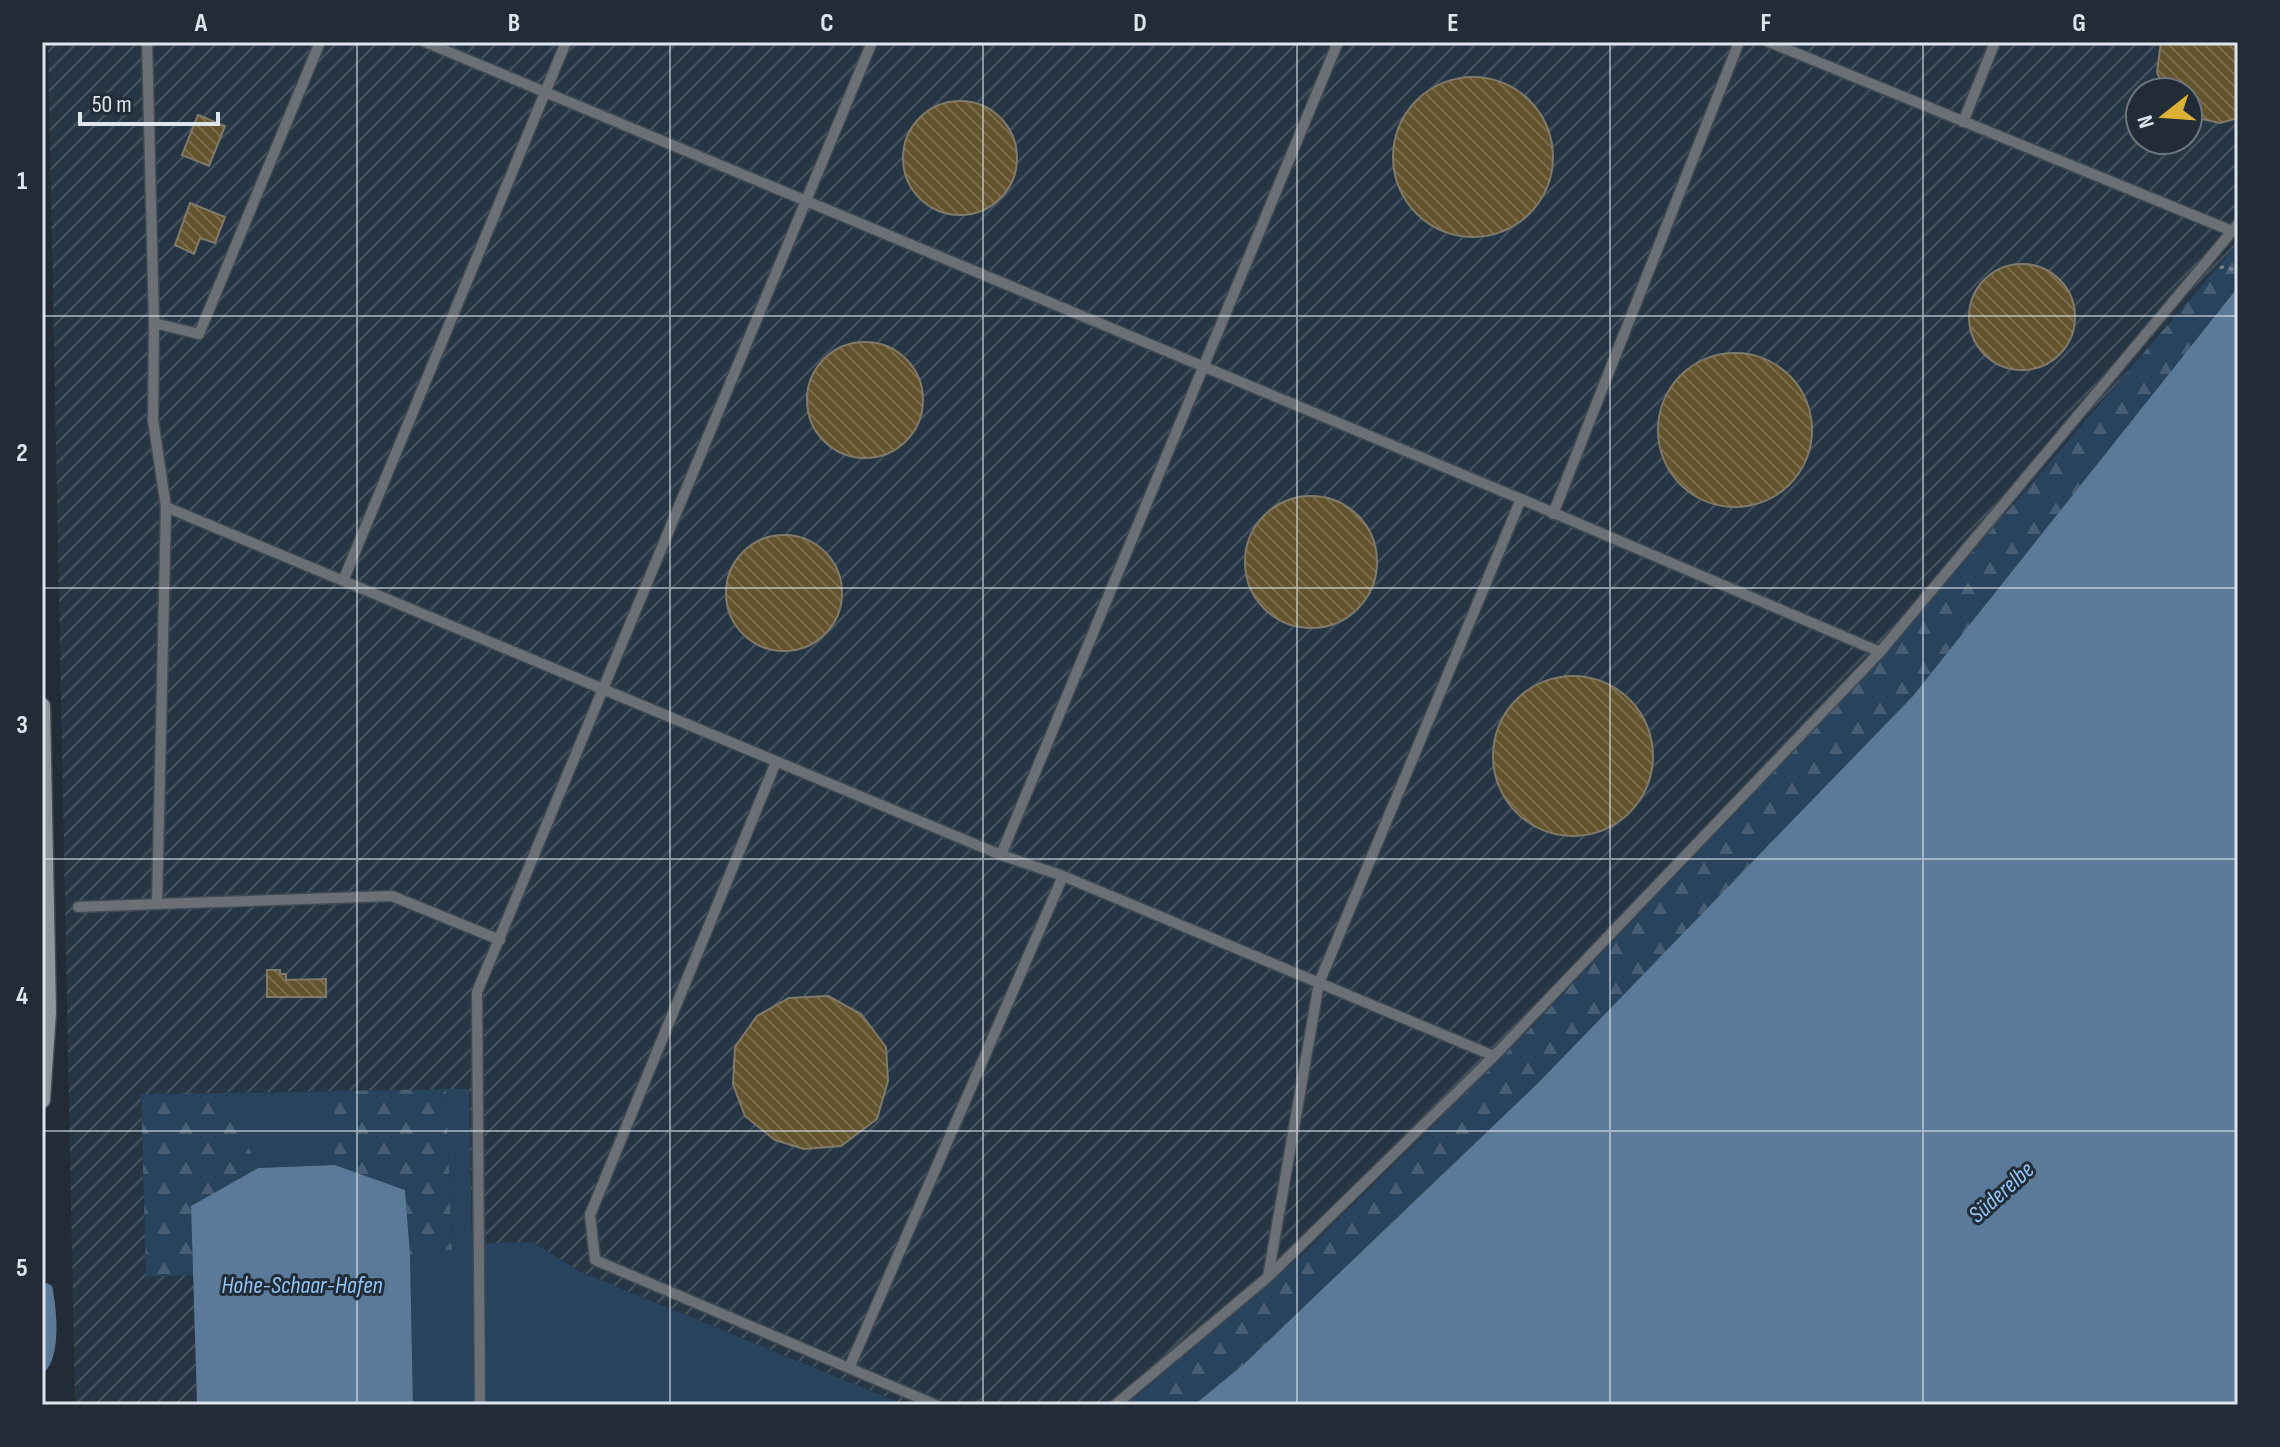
<svg xmlns="http://www.w3.org/2000/svg" width="2280" height="1447" font-family="'Sofia Sans Condensed',sans-serif">
<style>
.industrial{fill:url(#industrial-furrows);fill-rule:evenodd}
.green{fill:#28435d}
.forest{fill:url(#forest-firs)}
.water{fill:#5b7a9a}
.building{fill:url(#building-back-hatch);stroke:#807a6b;stroke-width:2}
.lines{fill:none;stroke-linecap:round;stroke-linejoin:round}
.service-casing{stroke:#404a53;stroke-width:13}
.secondary-casing{stroke:#404a53;stroke-width:19}
.path{stroke:#7b838c;stroke-width:3;stroke-dasharray:4 6;stroke-linecap:butt}
.service{stroke:#6a7075;stroke-width:10}
.secondary{stroke:#8e979f;stroke-width:16}
.grid{fill:none;stroke:#dee5ec;stroke-width:2;stroke-opacity:0.55}
.labels{text-anchor:middle;stroke-width:6;stroke-linejoin:round;paint-order:stroke}
.water-label{font-size:24px;font-style:italic;fill:#93c6f9;stroke:#222c36}
.neatline{fill:none;stroke:#dee5ec;stroke-width:3}
.grid-label{font-size:26px;text-anchor:middle;font-weight:bold;fill:#dee5ec}
</style>
<defs>
<pattern id="industrial-furrows" width="10" height="10" patternUnits="userSpaceOnUse" patternTransform="scale(2)"><rect width="10" height="10" fill="#273644"/><path d="M-1 1l2-2M0 10L10 0M9 11l2-2" fill="none" stroke="#46535f"/></pattern>
<pattern id="forest-firs" width="22" height="20" patternUnits="userSpaceOnUse" patternTransform="scale(2)"><rect width="22" height="20" fill="#28435d"/><path d="M5 1l3.5 6h-7zM16 11l3.5 6h-7z" fill="#475e74"/></pattern>
<pattern id="building-back-hatch" width="6" height="6" patternUnits="userSpaceOnUse" patternTransform="scale(2)"><rect width="6" height="6" fill="#64542d"/><path d="M-1 5l2 2M0 0l6 6M5-1l2 2" fill="none" stroke="#7a6c4c"/></pattern>
</defs>
<rect width="100%" height="100%" fill="#222c36"/>
<path class="industrial" d="M 48,42 L 2238,42 L 2238,243 L 1883,656 L 1505,1055 L 1301,1256 L 1126,1405 L 905,1405 L 579,1271 L 533,1242 L 472,1244 L 469,1089 L 141,1094 L 146,1276 L 193,1275 L 197,1405 L 75,1405 ZM 2140,92 L 2188,92 L 2188,140 L 2140,140 Z"/>
<path class="green" d="M 446,1089 L 469,1089 L 472,1244 L 533,1242 L 579,1271 L 905,1405 L 413,1405 L 410,1255 L 452,1250 Z
M 335,1091 L 335,1165 L 258,1168 L 225,1093 Z"/>
<path class="forest" d="M 2238,243 L 2238,287 L 1914,696 L 1538,1083 L 1244,1364 L 1194,1405 L 1126,1405 L 1301,1256 L 1505,1055 L 1883,656 Z
M 446,1089 L 452,1250 L 410,1255 L 405,1190 L 335,1165 L 335,1091 Z
M 225,1093 L 258,1168 L 191,1206 L 193,1275 L 146,1277 L 141,1094 Z"/>
<path class="water" d="M 2238,287 L 2238,1405 L 1194,1405 L 1244,1364 L 1538,1083 L 1913,696 Z
M 335,1165 L 405,1190 L 410,1255 L 413,1405 L 197,1405 L 191,1206 L 258,1168 Z
M 47,1283 L 52,1286 C 57,1308 62,1361 42,1374 L 42,1286 Z"/>
<path class="building" d="M 2161,42 L 2238,42 L 2238,118 L 2220,123 L 2188,116 L 2188,92 L 2165,92 L 2157,72 Z
M1393 157a80 80 0 1 1 160 0a80 80 0 1 1-160 0Z
M903 158a57 57 0 1 1 114 0a57 57 0 1 1-114 0Z
M 198,115 L 225,126 L 209,166 L 182,155 Z
M 190,203 L 225,217 L 215,243 L 200,238 L 194,254 L 175,245 Z
M1969 317a53 53 0 1 1 106 0a53 53 0 1 1-106 0Z
M807 400a58 58 0 1 1 116 0a58 58 0 1 1-116 0Z
M1658 430a77 77 0 1 1 154 0a77 77 0 1 1-154 0Z
M1245 562a66 66 0 1 1 132 0a66 66 0 1 1-132 0Z
M726 593a58 58 0 1 1 116 0a58 58 0 1 1-116 0Z
M1493 756a80 80 0 1 1 160 0a80 80 0 1 1-160 0Z
M 267,970 L 280,970 L 280,974 L 286,974 L 286,980 L 326,979 L 326,997 L 267,997 Z
M 828,996 L 861,1014 L 886,1047 L 888,1081 L 877,1119 L 841,1146 L 804,1149 L 775,1140 L 745,1116 L 733,1084 L 735,1047 L 757,1016 L 789,998 Z"/>
<g class="lines">
<defs>
<path id="service" d="M 147,42 L 154,323 L 199,334 L 320,42
M 425,42 L 1521,499 L 1880,652
M 1769,42 L 2232,231
M 1963,122 L 1995,42
M 154,323 L 153,420 L 166,507 L 157,904 L 392,896 L 500,940
M 166,507 L 1001,855 L 1063,876 L 1494,1056
M 1553,514 L 1739,42
M 343,581 L 566,42
M 776,762 L 590,1215 L 595,1260 L 936,1405
M 1001,855 L 1338,42
M 78,907 L 157,904
M 1268,1277 L 1319,983 L 1521,499
M 849,1368 L 1063,876
M 480,1405 L 477,992 L 872,42
M 1115,1405 L 1268,1277 L 1494,1056 L 1880,652 L 2238,224"/>
<path id="secondary" d="M 42,706 L 48,1012 L 42,1100"/>
</defs>
<use href="#service" class="service-casing"/>
<use href="#secondary" class="secondary-casing"/>
<path class="path" d="M 2220,268 L 2225,266 L 2238,273"/>
<use href="#service" class="service"/>
<use href="#secondary" class="secondary"/>
</g>
<path class="grid" d="M 357,42 L 357,1405M 670,42 L 670,1405M 983,42 L 983,1405M 1297,42 L 1297,1405M 1610,42 L 1610,1405M 1923,42 L 1923,1405M 42,316 L 2238,316M 42,588 L 2238,588M 42,859 L 2238,859M 42,1131 L 2238,1131"/>
<g class="labels">
<g class="water-label">
<text transform="translate(2001 1192) rotate(-42)" y="8">Süderelbe</text>
<text x="302" y="1293">Hohe-Schaar-Hafen</text>
</g>
</g>
<rect width="2280" height="1447" fill="none" stroke="#222c36" stroke-width="88"/>
<g transform="translate(2164 116) rotate(253)"><circle r="38" fill="#222c36" stroke="#6d767f" stroke-width="2"/>
<path d="M0-6L14 30L0 20L-14 30Z" fill="#ddb133"/>
<text y="-12" font-size="22" font-weight="bold" text-anchor="middle" fill="#dee5ec">N</text>
</g>
<path d="M80 112v12h138v-12" fill="none" stroke="#dee5ec" stroke-width="4"/>
<text x="92" y="112" font-size="24" fill="#dee5ec" stroke="#222c36" stroke-width="6" paint-order="stroke">50 m</text>
<rect x="44" y="44" width="2192" height="1359" class="neatline"/>
<g class="grid-label">
<text x="201" y="31">A</text>
<text x="514" y="31">B</text>
<text x="827" y="31">C</text>
<text x="1140" y="31">D</text>
<text x="1453" y="31">E</text>
<text x="1766" y="31">F</text>
<text x="2079" y="31">G</text>
<text x="22" y="189">1</text>
<text x="22" y="461">2</text>
<text x="22" y="733">3</text>
<text x="22" y="1004">4</text>
<text x="22" y="1276">5</text>
</g>
</svg>
